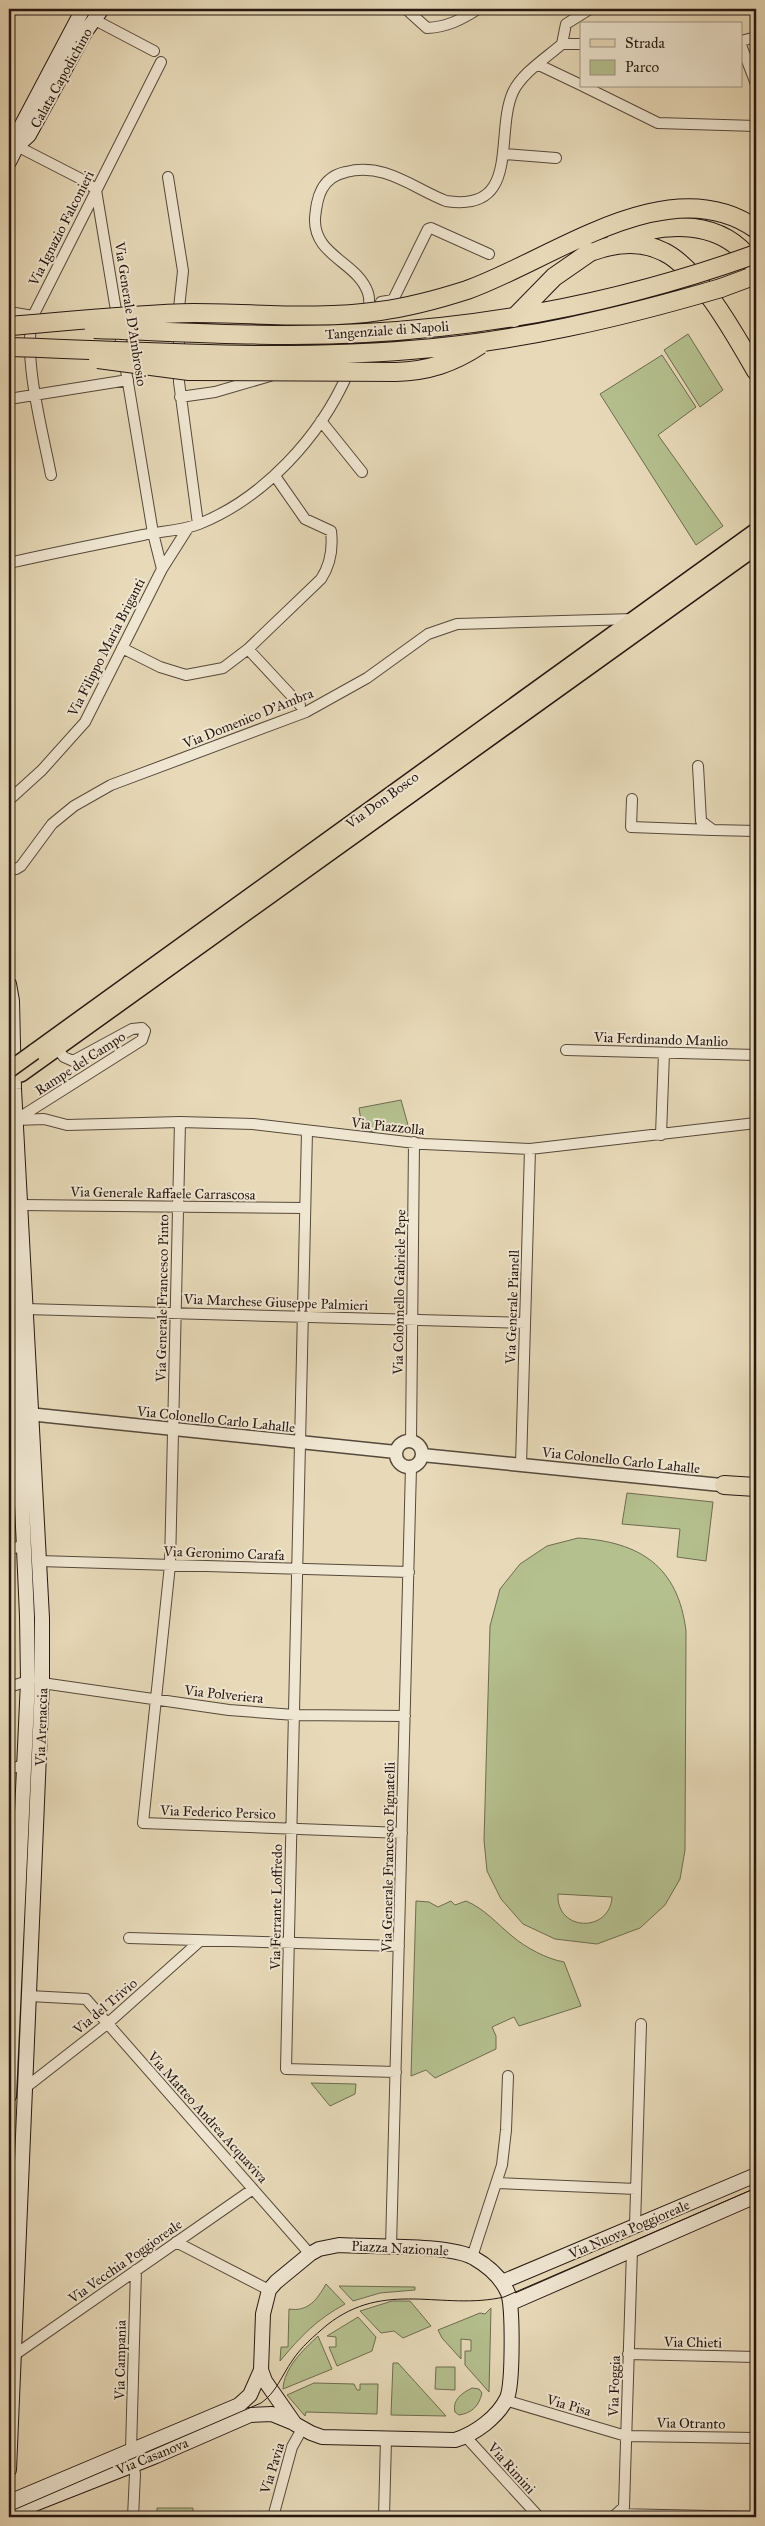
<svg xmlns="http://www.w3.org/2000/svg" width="765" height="2526" font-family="'IM FELL Great Primer',serif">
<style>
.green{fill:#b5c08f;stroke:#6d6c50;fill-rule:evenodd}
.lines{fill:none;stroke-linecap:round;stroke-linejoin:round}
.minor-casing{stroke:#56483b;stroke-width:12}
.tertiary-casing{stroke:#56483b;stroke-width:15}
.secondary-casing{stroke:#251711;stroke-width:16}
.primary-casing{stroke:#251711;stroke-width:18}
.motorway-casing{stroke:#251711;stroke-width:20}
.minor{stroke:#f0e7d2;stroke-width:10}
.tertiary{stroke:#f0e7d2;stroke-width:12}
.secondary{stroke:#f0e7d2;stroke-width:14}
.primary{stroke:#e8dab9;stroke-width:15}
.motorway{stroke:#e8dab9;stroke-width:18}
.tram{stroke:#251711;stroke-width:1}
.primary-bridge-casing{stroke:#251711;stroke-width:18;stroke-linecap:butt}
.motorway-bridge-casing{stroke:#251711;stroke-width:20;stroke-linecap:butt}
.primary-bridge{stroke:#e8dab9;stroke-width:15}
.motorway-bridge{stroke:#e8dab9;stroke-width:18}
.labels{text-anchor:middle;stroke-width:4;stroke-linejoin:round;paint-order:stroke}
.street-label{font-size:14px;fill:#251711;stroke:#f0e7d2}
</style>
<rect width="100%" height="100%" fill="#e8dab9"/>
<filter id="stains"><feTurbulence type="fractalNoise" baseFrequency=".004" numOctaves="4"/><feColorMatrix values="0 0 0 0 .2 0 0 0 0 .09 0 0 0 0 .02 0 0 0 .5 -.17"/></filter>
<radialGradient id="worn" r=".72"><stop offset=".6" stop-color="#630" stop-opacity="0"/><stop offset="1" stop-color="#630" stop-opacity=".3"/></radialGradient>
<path class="green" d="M 688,334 L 723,390 L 700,407 L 664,350 Z
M 662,355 L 696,407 L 658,435 L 723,526 L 696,545 L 600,394 Z
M 401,1100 L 408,1125 L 363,1133 L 359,1108 Z
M 627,1493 L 713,1502 L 706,1561 L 677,1557 L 680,1529 L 622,1524 Z
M 578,1538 C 640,1542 678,1566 686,1631 L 685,1850 L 680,1879 L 665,1905 L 640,1928 L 597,1944 L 555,1939 L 523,1924 L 501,1899 L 487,1871 L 484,1840 L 490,1626 L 500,1589 L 520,1564 L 547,1546 ZM 558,1894 L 612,1897 C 610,1933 556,1932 558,1894 Z
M 416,1901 L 429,1902 L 438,1907 L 451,1901 L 455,1905 L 466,1901 C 485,1909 496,1923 512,1936 C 526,1948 547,1959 564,1962 L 581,2006 L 519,2026 L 514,2017 L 492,2027 L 496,2036 L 496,2049 L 435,2078 L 426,2070 L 411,2076 Z
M 311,2083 L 356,2084 L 355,2094 L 330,2106 Z
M 326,2284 L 345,2304 C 316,2320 301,2336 280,2361 L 281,2347 L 288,2347 L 289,2309 C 308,2312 317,2300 326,2284 Z
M 339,2286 L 415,2287 L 415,2290 L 380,2293 L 353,2301 Z
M 392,2301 L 410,2301 L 431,2326 L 403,2338 L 394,2331 L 381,2333 L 360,2311 Z
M 491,2308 L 489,2392 L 465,2365 L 465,2351 L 471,2351 L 471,2340 L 461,2339 L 461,2359 L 442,2338 L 438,2330 L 480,2313 L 485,2314 Z
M 358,2317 L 376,2337 L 372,2351 L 337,2366 L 329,2347 L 336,2347 L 336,2337 L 327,2336 Z
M 318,2336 L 332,2369 L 283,2389 C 284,2368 303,2350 318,2336 Z
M 393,2363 L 398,2363 L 446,2416 L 391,2415 Z
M 436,2367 L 455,2367 L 455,2390 L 435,2389 Z
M 314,2383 L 354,2384 L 357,2390 L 360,2390 L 360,2384 L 378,2384 L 377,2414 L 306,2412 L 305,2416 L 287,2395 Z
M 472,2388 L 479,2389 L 482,2393 C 479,2406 472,2413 459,2415 L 455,2412 C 452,2400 462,2393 472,2388 Z
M 157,2508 L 193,2508 L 193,2517 L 157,2517 Z"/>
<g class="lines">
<defs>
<path id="minor" d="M 406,9 L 427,28 C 447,27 461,20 478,9
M 9,11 L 17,9
M 95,20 L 154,51
M 741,41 L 756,37
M 562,44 L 566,24 L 590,9
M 741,45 L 756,84
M 539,65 L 581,85
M 583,86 L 658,123 L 756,126
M 9,142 L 85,181 L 96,190 L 153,533 L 162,569
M 504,154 L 556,158
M 168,177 L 183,271 L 179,308 L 179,382 L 198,524
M 381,302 L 393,300 L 428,229 L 431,228 L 489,254
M 9,312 L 33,316
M 180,397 L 215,392 L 270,376
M 9,399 L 128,380
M 321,421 L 362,472
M 51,475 C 43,433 22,356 33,316 L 161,62
M 9,563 C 53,553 98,544 143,535 C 161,531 181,531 199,524 C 264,498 320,437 348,373 C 356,356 374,311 368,293 C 358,262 313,256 315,218 C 316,208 317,198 322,189 C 327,180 336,174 346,172 C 384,162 413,188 446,201 C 522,213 494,134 513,92 C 522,73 546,58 562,44 L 581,44
M 122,648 L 160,667 L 186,675 L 223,668 L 248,649 L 321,579 C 331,564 333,548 331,531 L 305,519 L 275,476
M 248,649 L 300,705
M 698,766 L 701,821 L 713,830 L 756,831
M 632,799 L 631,827 L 712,830
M 9,800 L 42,770 L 85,722 L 162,569 L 188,528
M 9,870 L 16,869 L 21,866 L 52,824 L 74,806 L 111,785 L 306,712 L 367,678 L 428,634 L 457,624 L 634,619
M 566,1050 L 756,1055
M 17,1119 L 142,1040 L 145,1031 L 142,1028 L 132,1029 L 73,1061 L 64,1057 L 57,1049
M 16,1120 L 44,1119 L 67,1125 L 180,1122 L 253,1124 L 424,1144 L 530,1149 L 756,1123
M 180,1122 L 170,1565 L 143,1823 L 402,1833
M 307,1131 L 286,2069 L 396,2072
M 661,1135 L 664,1053
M 21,1205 L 305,1208
M 26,1309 L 525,1323
M 411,1442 L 414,1142
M 521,1465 L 530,1149
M 9,1549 L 23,1546
M 39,1561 L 409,1572
M 42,1683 L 229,1710 L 295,1715 L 405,1716
M 9,1687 L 28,1681
M 9,1769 L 24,1765
M 129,1938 L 399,1946
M 29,1996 L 86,1999 L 310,2254
M 25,2088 L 107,2024 L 200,1941
M 497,2183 L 636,2189
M 635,2226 L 641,2024
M 176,2242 L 269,2290
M 391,2247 L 411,1467
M 472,2257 L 502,2165 L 506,2130 L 508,2076
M 628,2354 L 756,2357
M 13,2356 L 253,2189
M 505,2400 L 626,2436 L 756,2438
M 466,2437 L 539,2517
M 617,2514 L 756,2517
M 133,2517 L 135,2474 L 131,2450 L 136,2270
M 273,2517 L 292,2447 L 302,2429
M 384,2517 L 386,2439
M 613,2517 L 624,2507 L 632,2250"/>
<path id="tertiary" d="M 9,1412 L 396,1452
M396 1454a13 13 0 1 1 26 0a13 13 0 1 1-26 0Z
M 422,1455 L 731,1486"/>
<path id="secondary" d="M 17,146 L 18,132 L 83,9
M 9,162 L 17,146 L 29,135 L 86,31 L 102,9
M 9,984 L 12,1001 L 14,1089 L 42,1618 L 42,1683 L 9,2470
M 9,1214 L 27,1616 L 28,1681 L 9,2096
M 339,2245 C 370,2247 451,2244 474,2258 C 488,2266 501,2277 508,2293 C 513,2307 513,2384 507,2398 C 498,2417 475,2434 455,2440 L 322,2437 L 311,2433 L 295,2424 L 265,2381 L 261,2370 L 263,2314 L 269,2290 L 276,2282 L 310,2254 L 319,2249 Z
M 502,2282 L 756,2175
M 511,2303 L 756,2196
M 9,2502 L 239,2405 L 250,2395 L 261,2370
M 9,2514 L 156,2456 L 250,2415 L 272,2414 L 294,2423"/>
<path id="primary" d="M 34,1052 L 756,531
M 21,1074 L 756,547"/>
<path id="motorway" d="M 616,240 C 664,221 725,217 756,268
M 590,252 C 614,243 641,240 664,252 C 699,269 737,338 756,371
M 721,288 L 756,275
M 724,1485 L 756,1487"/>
</defs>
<use href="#minor" class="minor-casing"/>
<use href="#tertiary" class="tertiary-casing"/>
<use href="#secondary" class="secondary-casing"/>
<use href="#primary" class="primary-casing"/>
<use href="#motorway" class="motorway-casing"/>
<use href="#minor" class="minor"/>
<use href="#tertiary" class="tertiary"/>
<use href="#secondary" class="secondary"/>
<use href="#primary" class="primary"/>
<use href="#motorway" class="motorway"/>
<path class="tram" d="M 9,2512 L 261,2403 C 276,2393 282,2375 292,2361 C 301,2347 314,2336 327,2325 C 385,2279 442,2311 504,2297 L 756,2188"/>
<defs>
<path id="primary-bridge" d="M 9,1070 L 34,1052"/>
<path id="motorway-bridge" d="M 514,318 L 554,277 L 590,252
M 9,326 C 70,321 133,314 194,313 C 256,313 319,320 380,311 C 409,307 439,299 467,290 C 550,261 669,167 756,229
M 94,329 C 184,332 275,338 365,333 C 499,326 631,299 756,254
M 9,347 C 142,351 277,361 410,350 C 516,342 619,318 721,288
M 98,359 L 189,371 L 396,372 C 428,371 453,363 480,345"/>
</defs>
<use href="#primary-bridge" class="primary-bridge-casing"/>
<use href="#motorway-bridge" class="motorway-bridge-casing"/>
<use href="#primary-bridge" class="primary-bridge"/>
<use href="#motorway-bridge" class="motorway-bridge"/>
</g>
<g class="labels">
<g class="street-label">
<text transform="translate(61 78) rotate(-61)" y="5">Calata Capodichino</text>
<text transform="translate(61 228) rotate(-63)" y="5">Via Ignazio Falconieri</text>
<text transform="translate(131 314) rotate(81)" y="5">Via Generale D'Ambrosio</text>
<text transform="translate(387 330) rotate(-4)" y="5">Tangenziale di Napoli</text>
<text transform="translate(106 647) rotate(-63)" y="5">Via Filippo Maria Briganti</text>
<text transform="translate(248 718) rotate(-22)" y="5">Via Domenico D'Ambra</text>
<text transform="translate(382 800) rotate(-36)" y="5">Via Don Bosco</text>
<text transform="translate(661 1039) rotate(2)" y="5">Via Ferdinando Manlio</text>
<text transform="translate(80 1063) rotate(-33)" y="5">Rampe del Campo</text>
<text transform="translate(388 1126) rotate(6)" y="5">Via Piazzolla</text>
<text transform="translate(163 1193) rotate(1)" y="5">Via Generale Raffaele Carrascosa</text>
<text transform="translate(399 1292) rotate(-89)" y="5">Via Colonnello Gabriele Pepe</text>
<text transform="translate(162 1298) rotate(-89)" y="5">Via Generale Francesco Pinto</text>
<text transform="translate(276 1302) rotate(2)" y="5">Via Marchese Giuseppe Palmieri</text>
<text transform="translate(512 1307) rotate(-88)" y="5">Via Generale Pianell</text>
<text transform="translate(216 1419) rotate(6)" y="5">Via Colonello Carlo Lahalle</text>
<text transform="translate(621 1460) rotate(6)" y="5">Via Colonello Carlo Lahalle</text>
<text transform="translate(224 1553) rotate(2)" y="5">Via Geronimo Carafa</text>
<text transform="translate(224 1694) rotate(6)" y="5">Via Polveriera</text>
<text transform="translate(41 1727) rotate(-88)" y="5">Via Arenaccia</text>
<text transform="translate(218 1812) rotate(2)" y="5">Via Federico Persico</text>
<text transform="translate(388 1857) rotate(-89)" y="5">Via Generale Francesco Pignatelli</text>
<text transform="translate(276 1907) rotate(-89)" y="5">Via Ferrante Loffredo</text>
<text transform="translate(105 2006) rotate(-40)" y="5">Via del Trivio</text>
<text transform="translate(208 2117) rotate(48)" y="5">Via Matteo Andrea Acquaviva</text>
<text transform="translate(629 2229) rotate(-23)" y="5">Via Nuova Poggioreale</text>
<text transform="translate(400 2248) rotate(3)" y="5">Piazza Nazionale</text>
<text transform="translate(125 2261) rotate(-35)" y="5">Via Vecchia Poggioreale</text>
<text transform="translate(693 2342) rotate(1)" y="5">Via Chieti</text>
<text transform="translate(120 2360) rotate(-89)" y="5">Via Campania</text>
<text transform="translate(614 2386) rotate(-88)" y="5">Via Foggia</text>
<text transform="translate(569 2405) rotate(16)" y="5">Via Pisa</text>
<text transform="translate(691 2423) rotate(1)" y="5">Via Otranto</text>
<text transform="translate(152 2456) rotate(-22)" y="5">Via Casanova</text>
<text transform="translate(272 2468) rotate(-73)" y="5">Via Pavia</text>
<text transform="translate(512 2468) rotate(48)" y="5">Via Rimini</text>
</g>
</g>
<rect width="765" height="2526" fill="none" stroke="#e8dab9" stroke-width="30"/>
<rect x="10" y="10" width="745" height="2506" fill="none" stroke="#251711" stroke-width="2.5"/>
<rect x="15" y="15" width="735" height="2496" fill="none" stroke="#251711"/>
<rect x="580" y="22" width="162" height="65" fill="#f0e7d2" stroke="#9f9485"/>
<rect x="590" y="39" width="25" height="8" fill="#e8dab9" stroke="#9f9485"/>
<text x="625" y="48" font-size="15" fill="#251711">Strada</text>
<rect x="590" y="60" width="25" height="15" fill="#b5c08f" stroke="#9f9485"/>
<text x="625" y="72" font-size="15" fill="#251711">Parco</text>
<rect width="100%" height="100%" filter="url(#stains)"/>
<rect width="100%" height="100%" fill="url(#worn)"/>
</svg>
